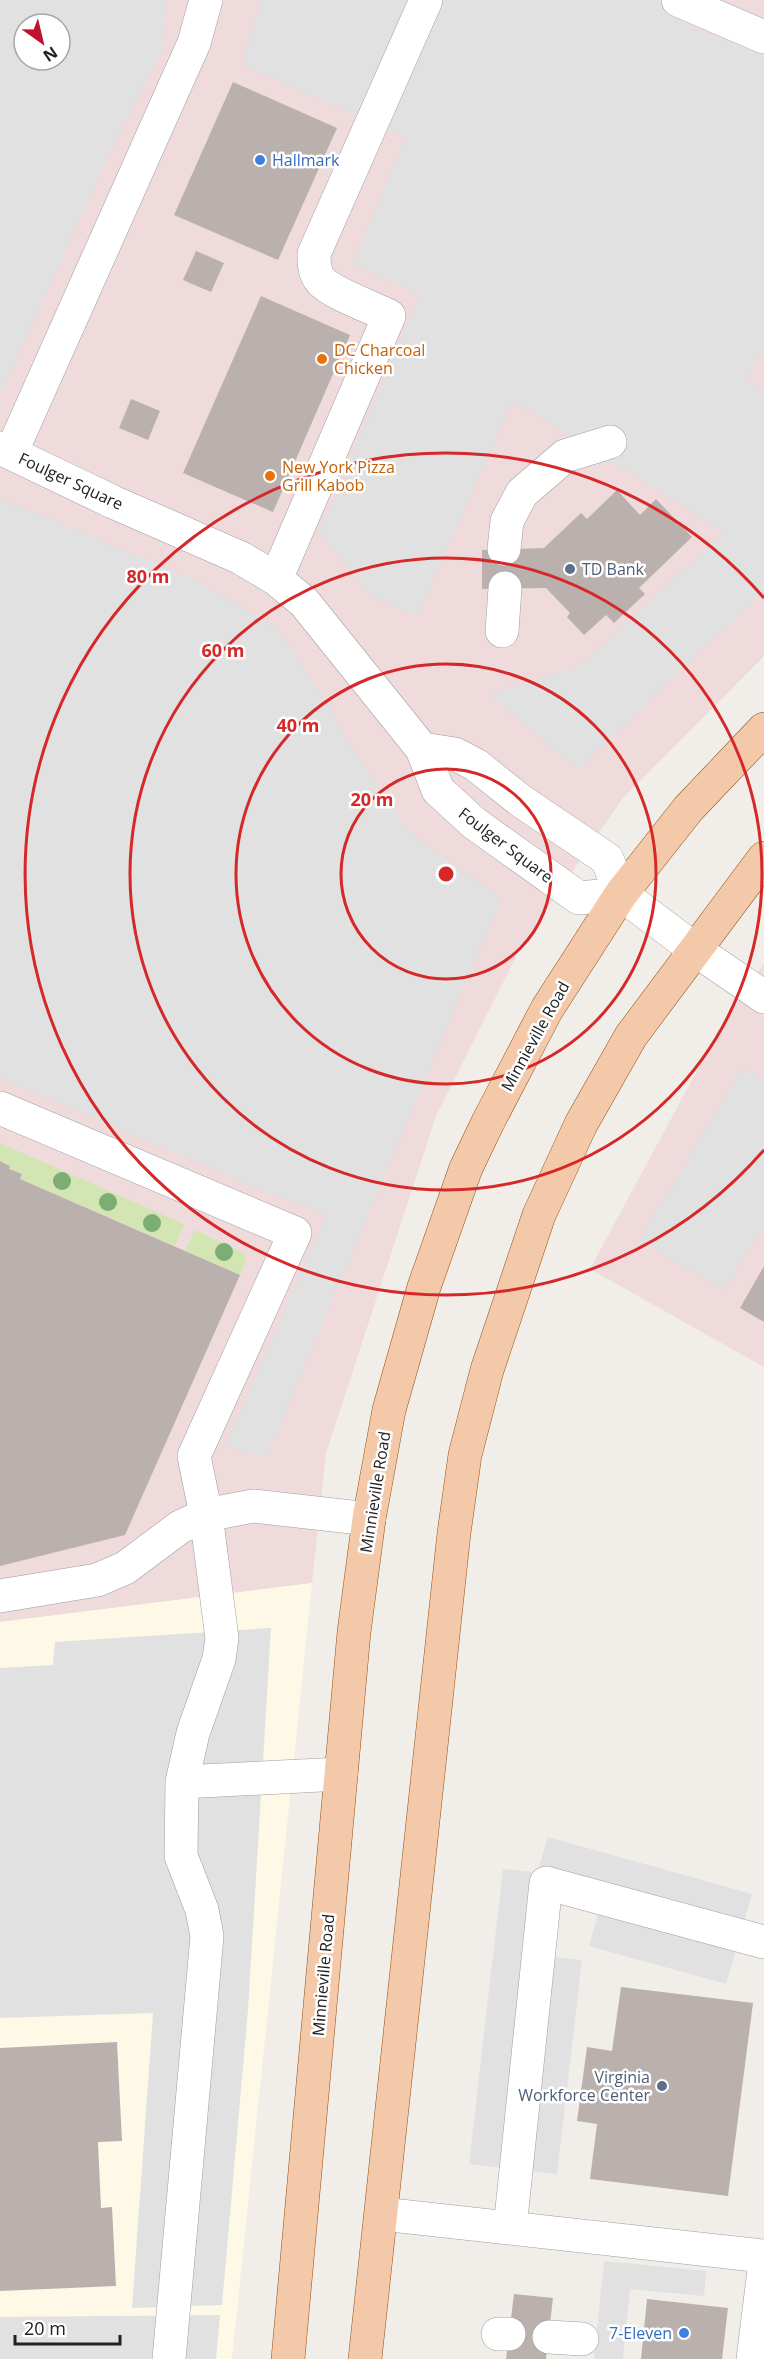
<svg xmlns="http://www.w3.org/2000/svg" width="764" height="2359" font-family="'Open Sans',sans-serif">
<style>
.commercial{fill:#efdadc;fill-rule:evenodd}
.education{fill:#fdf9e6}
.grass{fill:#d4e5b4}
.parking{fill:#e1e1e1;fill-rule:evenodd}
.building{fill:#bab1ae}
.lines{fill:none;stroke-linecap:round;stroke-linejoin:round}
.minor-casing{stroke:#9e9e9e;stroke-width:34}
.major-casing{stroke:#91510e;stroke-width:34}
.minor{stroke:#fff;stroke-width:33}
.major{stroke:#f4c9aa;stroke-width:33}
.tree{fill:#7cad75}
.ring{fill:none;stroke:#d62828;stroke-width:3}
.shop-dot{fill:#3f7fe0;stroke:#fff;stroke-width:2}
.food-dot{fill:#e8710a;stroke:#fff;stroke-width:2}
.service-dot{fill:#5c6f8a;stroke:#fff;stroke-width:2}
.labels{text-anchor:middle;stroke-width:5;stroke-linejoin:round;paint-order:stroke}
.shop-label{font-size:16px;fill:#366cbe;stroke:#fff;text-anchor:start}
.food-label{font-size:16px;fill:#c56008;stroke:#fff;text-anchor:start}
.street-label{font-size:16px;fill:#212121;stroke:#fff}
.service-label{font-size:16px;fill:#4e5e75;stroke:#fff;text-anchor:start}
.centre{fill:#d62828;stroke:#fff;stroke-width:3}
.ring-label{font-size:18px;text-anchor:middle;font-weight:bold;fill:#d62828;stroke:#fff;stroke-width:5;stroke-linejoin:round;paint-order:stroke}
</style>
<rect width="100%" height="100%" fill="#f1ede9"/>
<path class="commercial" d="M 0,0 L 764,0 L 764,656 L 622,799 L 521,947 L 436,1116 L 326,1453 L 312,1583 L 0,1622 ZM 24,24 L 60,24 L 60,60 L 24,60 Z
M 764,963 L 764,1367 L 590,1269 L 718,1032 Z"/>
<path class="education" d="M 312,1583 L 232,2359 L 0,2359 L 0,1622 Z"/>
<path class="grass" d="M 0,1143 L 184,1224 L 175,1246 L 20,1179 L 22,1174 L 9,1169 L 10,1165 L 0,1161 Z
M 195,1230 L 245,1254 L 246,1261 L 240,1275 L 185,1251 Z"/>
<path class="parking" d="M 0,0 L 166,0 L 161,51 L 109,154 L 0,395 ZM 24,24 L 60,24 L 60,60 L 24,60 Z
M 262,0 L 693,0 L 690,27 L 764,54 L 764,343 L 747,383 L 764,392 L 764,590 L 578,770 L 489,694 L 579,666 L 725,532 L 513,401 L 417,616 L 374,598 L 319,533 L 420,296 L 353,263 L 406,137 L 241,65 Z
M 0,498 L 199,582 L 279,630 L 405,829 L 501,898 L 266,1458 L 226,1445 L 327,1214 L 275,1195 L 0,1078 Z
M 742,1068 L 764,1081 L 764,1224 L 724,1291 L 640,1240 Z
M 271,1628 L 248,2010 L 222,2305 L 132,2308 L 153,2013 L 0,2018 L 0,1668 L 53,1665 L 55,1642 Z
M 548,1837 L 752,1894 L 726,1984 L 589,1946 L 606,1886 L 539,1867 Z
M 503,1869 L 532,1872 L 523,1953 L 582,1960 L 557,2174 L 469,2164 Z
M 604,2261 L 706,2271 L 704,2296 L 630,2289 L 623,2359 L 594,2359 Z
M 220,2315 L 216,2359 L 0,2359 L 0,2317 Z"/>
<path class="building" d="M 233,82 L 337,128 L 278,260 L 174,215 Z
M 196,251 L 224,263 L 211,292 L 183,280 Z
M 261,296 L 350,335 L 273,512 L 183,473 Z
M 131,399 L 160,411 L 148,440 L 119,428 Z
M 617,490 L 640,515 L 656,499 L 692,537 L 639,588 L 645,594 L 614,623 L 606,615 L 584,635 L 567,617 L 570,613 L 546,588 L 482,589 L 482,550 L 544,548 L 581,513 L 587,519 Z
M 0,1161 L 10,1166 L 9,1169 L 22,1174 L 20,1179 L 240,1275 L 125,1535 L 0,1566 Z
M 764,1266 L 764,1322 L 740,1308 Z
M 621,1987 L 753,2003 L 728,2196 L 590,2179 L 597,2124 L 577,2121 L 587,2047 L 612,2051 Z
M 117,2042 L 122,2141 L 98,2142 L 101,2208 L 112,2207 L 116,2286 L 0,2291 L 0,2048 Z
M 514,2294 L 553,2298 L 546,2359 L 506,2359 Z
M 647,2299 L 728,2308 L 722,2359 L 641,2359 Z"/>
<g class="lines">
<defs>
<path id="minor" d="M 678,0 L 764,37
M 0,448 L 113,502 L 241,558 L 276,579 L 304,602 L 422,749 L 438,790 L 474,823 L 579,898 L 621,894
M 11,453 L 194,43 L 206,0
M 504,549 L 507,521 L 522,493 L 565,456 L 610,442
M 276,579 L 389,316 C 373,308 332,293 321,281 C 314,273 314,263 314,254 L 426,0
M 502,631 L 505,588
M 422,749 L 455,754 L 476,765 L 521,801 L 607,859 L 621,894 L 694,949 L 764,997
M 0,1108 L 295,1233 L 194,1456 L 206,1515 L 222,1638 L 219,1659 L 193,1733 L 182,1782 L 181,1856 L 202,1910 L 207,1936 L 169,2359
M 0,1596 L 97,1580 L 125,1568 L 180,1527 L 206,1515 L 253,1506 L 369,1519
M 182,1782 L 341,1774
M 382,2214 L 764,2256
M 510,2228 L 546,1883 L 764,1942
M 498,2334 L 509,2334
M 549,2337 L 582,2339
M 753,2359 L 764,2270"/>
<path id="major" d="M 288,2359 L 354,1632 L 369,1519 L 389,1410 L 424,1287 L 466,1168 L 488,1122 L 547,1009 L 621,894 L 688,809 L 764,729
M 365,2359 L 454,1533 L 465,1455 L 487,1370 L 539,1215 L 581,1124 L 631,1036 L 764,858"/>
</defs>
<use href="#minor" class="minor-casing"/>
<use href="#major" class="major-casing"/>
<use href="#minor" class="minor"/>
<use href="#major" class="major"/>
</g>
<g class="tree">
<circle cx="62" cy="1181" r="9"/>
<circle cx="108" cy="1202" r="9"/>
<circle cx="152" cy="1223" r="9"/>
<circle cx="224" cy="1252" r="9"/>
</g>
<g class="ring">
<circle cx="446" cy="874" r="105"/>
<circle cx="446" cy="874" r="210"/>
<circle cx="446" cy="874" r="316"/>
<path d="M764 1150A421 421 0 1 1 764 598"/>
</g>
<g class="shop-dot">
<circle cx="260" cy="160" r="6"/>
<circle cx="684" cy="2333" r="6"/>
</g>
<g class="food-dot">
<circle cx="322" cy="359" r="6"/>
<circle cx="270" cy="476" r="6"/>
</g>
<g class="service-dot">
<circle cx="570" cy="569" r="6"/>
<circle cx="662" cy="2086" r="6"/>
</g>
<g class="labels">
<g class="shop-label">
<text x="272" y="166">Hallmark</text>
<text x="672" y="2339" text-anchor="end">7-Eleven</text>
</g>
<g class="food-label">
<text x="334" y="356">DC Charcoal<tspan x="334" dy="18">Chicken</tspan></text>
<text x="282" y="473">New York Pizza<tspan x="282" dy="18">Grill Kabob</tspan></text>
</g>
<g class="street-label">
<text transform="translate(71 481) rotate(25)" y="6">Foulger Square</text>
<text transform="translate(506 845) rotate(37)" y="6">Foulger Square</text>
<text transform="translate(535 1036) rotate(-61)" y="6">Minnieville Road</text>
<text transform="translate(375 1492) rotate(-81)" y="6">Minnieville Road</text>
<text transform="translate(323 1975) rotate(-85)" y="6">Minnieville Road</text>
</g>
<g class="service-label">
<text x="582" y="575">TD Bank</text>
<text x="650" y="2083" text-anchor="end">Virginia<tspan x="650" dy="18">Workforce Center</tspan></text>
</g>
</g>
<circle cx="446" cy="874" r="9" class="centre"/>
<g class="ring-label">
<text x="148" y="583">80 m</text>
<text x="223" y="657">60 m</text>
<text x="298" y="732">40 m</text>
<text x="372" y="806">20 m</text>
</g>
<g transform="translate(42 42) rotate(146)"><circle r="28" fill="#ffffff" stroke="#a6a6a6" stroke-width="1.5"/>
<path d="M0-4.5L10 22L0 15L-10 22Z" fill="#c0122d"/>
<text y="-9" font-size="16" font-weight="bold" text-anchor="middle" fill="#212121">N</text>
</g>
<path d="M15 2335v9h105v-9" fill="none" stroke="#212121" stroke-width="3"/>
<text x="24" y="2335" font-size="18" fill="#212121" stroke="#ffffff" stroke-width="4.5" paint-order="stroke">20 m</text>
</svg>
